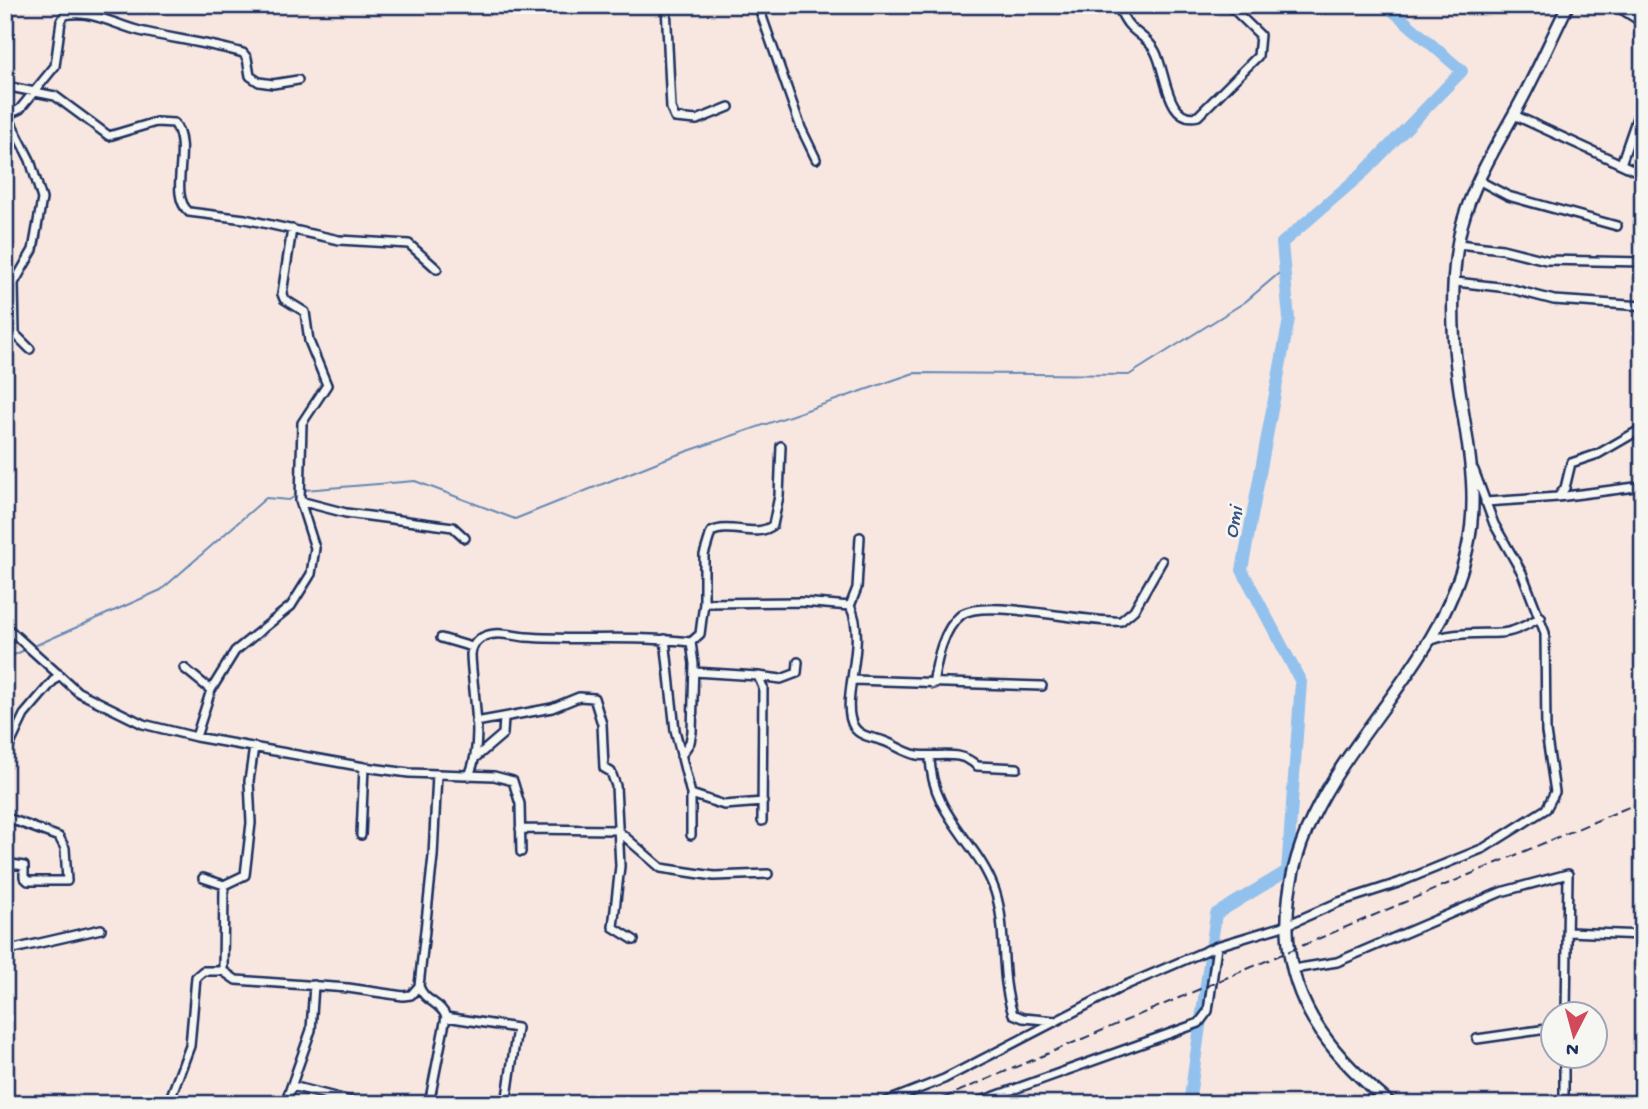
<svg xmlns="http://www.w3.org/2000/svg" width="1648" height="1109" font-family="'Gochi Hand',sans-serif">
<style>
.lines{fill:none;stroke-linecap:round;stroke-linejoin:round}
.stream{stroke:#6387b4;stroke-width:2}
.river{stroke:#93c1ed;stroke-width:12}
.street-casing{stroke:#1b2f5e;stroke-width:12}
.secondary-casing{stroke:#1b2f5e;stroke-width:15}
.street{stroke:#f6f6f2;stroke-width:7}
.secondary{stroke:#f6f6f2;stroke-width:10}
.rail{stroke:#1b2f5e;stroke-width:2;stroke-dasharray:10 5;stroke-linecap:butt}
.labels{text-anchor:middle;stroke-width:5;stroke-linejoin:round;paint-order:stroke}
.water-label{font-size:21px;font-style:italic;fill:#395482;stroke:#f6f6f2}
</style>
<rect width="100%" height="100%" fill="#f8e7e0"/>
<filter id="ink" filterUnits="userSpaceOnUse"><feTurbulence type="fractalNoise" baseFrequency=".0143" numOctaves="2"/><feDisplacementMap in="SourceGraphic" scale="14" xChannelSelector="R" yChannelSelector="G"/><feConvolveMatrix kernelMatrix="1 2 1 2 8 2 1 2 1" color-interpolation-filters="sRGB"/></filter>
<g filter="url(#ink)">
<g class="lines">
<path class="stream" d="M 304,490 L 415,481 L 515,519 L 665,459 L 914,373 L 1129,375 L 1245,302 L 1284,269
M 32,647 L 161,590 L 266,498 L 289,500 L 297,495
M 5,659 L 27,649"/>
<path class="river" d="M 1189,1104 L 1216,914 L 1287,871 L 1301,682 L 1242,570 L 1289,319 L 1282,243 L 1365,171 L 1462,71 L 1386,5"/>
<defs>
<path id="street" d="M 666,5 L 671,108 L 675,118 L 697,120 L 729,107
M 758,5 L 801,128 L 816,159
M 1117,5 C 1120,11 1124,19 1128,24 C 1136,34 1149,39 1155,51 C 1166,70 1166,124 1198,116 L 1258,56 L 1260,35 L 1229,5
M 1615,5 L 1643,23
M 5,86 L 55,96 L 109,136 L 156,122 L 174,123 C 193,148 167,194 189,212 L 245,219 L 339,240 L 409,244 L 437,269
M 5,111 L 30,160 L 42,199 L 33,250 L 14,283 L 15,334 L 30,349
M 9,114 L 20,109 L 55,66 L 61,21 L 65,15 C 91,9 115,25 140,31 C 174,39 209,43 243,53 L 247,58 L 250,76 L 259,82 L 273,84 L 298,80
M 1514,115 L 1634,170
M 1621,164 L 1643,100
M 1478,180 L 1508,196 L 1617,226
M 1458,244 L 1502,249 L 1546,260 L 1643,262
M 1456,282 L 1508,288 L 1554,300 L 1643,306
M 1558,497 L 1643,486
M 300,501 L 346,513 L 453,527 L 465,538
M 1485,502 L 1558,497 L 1565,488 L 1571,463 L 1598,454 L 1643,428
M 704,603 L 704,555 L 711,532 C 730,522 757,539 773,525 L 779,496 L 781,446
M 850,606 L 857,588 L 860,537
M 5,626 L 78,692 L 143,724 L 196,737 L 364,767 L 409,773 L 494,776 L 513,781 L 520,804 L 521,852
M 441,638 L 472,647
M 665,639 L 675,730 L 691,794 L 724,805 L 763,802
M 1428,642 C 1448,632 1476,634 1499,633 C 1514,633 1528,624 1541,617
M 184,668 L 211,690
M 694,672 L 758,676 L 763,687 L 762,821
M 758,676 L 781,679 L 797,673 L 798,662
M 853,680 L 1042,686
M 933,684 C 937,661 942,630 961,615 C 984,597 1088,624 1121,621 L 1134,610 L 1162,561
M 476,722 L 552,708 L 579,697 L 594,698 L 602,724 L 604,768 L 611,772 L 616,786 L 620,866 L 613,927 L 634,940
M 196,737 L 211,690 L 235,651 L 291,606 L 311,574 L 315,548 L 300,501 L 302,423 L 327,385 L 309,341 L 305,312 L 284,299 L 282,294 L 292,229
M 5,755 L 24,715 L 59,674
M 681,756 L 690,742 L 692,732 L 694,664 L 691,642
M 930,756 C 931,816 978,841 995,891 C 1008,931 999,975 1013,1014 L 1023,1018 L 1056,1021
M 475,758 L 503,734 L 504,718
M 469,776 C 485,739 472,692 471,654 C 472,647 476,640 483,637 C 497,630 512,636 526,637 C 581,641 636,635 691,642 L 700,634 L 704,603 L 801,602 L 850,606 C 869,642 838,702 854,727 C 859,735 869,737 877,739 C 892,742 902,752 917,755 C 939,758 960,749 977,766 L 1017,768
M 691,794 L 691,835
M 5,817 L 59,837 L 65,848 L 67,881 L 28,881 L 24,877 L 24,866 L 5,863
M 520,829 L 617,830 L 661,868 L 714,876 L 768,874
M 361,835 L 364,767
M 203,878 L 224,885 L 245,875 L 251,823 L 249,781 L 254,747
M 224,885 L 223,971 L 236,980 L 348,988 L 403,996 L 411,995 L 418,987
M 1568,932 L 1643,935
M 5,951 L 101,929
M 1293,969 L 1337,962 L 1501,892 L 1568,874 L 1566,1014
M 446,1017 L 517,1028 L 506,1104
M 1477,1039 L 1554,1028
M 1564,1056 L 1564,1104
M 292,1086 L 362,1104
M 168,1104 L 190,1046 L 196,977 L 203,971 L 223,971
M 285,1104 L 311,1030 L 314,985
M 429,1104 L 446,1017 C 441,1002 424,1002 419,986 L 433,856 L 437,774
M 880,1104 L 944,1079 L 1124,986 L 1217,946 L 1287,925 L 1339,902 L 1398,883 L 1484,848 L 1546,809 L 1555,792 L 1546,732 L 1545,633 L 1522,573 L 1494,524 L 1474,470
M 973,1104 L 1199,1023 L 1208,1011 L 1217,946"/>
<path id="secondary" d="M 1391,1104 C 1338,1061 1293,1011 1288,939 C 1276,779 1434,696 1467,550 C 1484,478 1457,410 1454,339 C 1452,303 1453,259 1462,224 C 1473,184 1494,150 1514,114 C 1534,79 1550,41 1568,5"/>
</defs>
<use href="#street" class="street-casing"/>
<use href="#secondary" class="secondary-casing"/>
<use href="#street" class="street"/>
<use href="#secondary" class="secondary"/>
<path class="rail" d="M 929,1104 L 1643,801"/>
</g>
</g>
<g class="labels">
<g class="water-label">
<text transform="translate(1232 522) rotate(-79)" y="7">Omi</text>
</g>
</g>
<rect width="1648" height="1109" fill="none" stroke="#f6f6f2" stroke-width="28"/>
<rect x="14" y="14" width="1620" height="1081" fill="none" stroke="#1b2f5e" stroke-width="2.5" filter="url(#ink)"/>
<g transform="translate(1574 1035) rotate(186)"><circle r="33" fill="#f6f6f2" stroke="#9ea6b7" stroke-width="2"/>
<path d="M0-5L12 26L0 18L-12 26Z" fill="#d1495b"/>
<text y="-10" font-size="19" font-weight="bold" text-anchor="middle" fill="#1b2f5e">N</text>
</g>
</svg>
